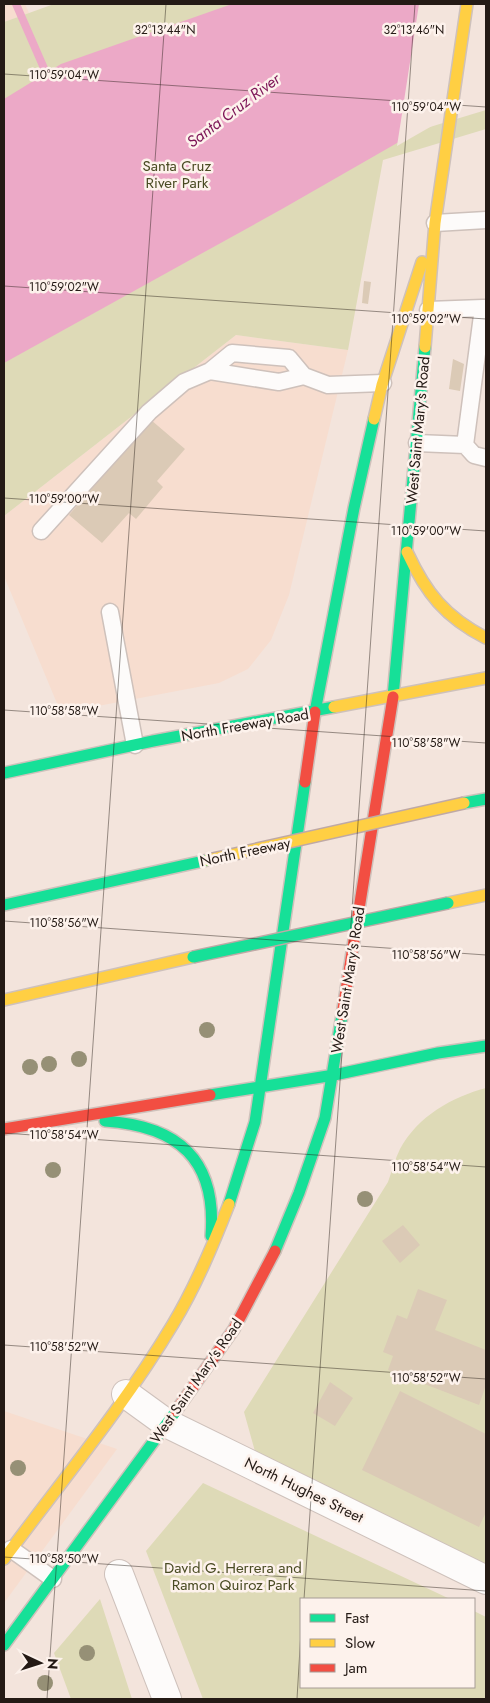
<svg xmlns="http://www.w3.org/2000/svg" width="490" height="1703" font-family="Jost,sans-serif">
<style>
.built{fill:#f7ddcf}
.green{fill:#dedab7}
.water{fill:#eca9c7}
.pier{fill:#f3e4dc}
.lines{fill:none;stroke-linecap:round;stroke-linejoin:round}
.stream{stroke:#eca9c7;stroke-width:8}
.building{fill:#dbcab6}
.lane-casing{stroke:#cec1bb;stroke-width:19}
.street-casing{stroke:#cec1bb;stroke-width:30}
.fast-casing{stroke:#cec1bb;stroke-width:14}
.slow-casing{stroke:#cec1bb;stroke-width:14}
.jam-casing{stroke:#cec1bb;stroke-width:14}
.lane{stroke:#fdfbfa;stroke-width:16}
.street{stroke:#fdfbfa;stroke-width:28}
.fast{stroke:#16e098;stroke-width:11}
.slow{stroke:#ffcf43;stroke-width:11}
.jam{stroke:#f24e42;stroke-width:11}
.fast-bridge-casing{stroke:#bfa9a6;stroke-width:14;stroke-linecap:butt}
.slow-bridge-casing{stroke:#bfa9a6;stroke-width:14;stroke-linecap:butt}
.fast-bridge{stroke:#16e098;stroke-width:11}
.slow-bridge{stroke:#ffcf43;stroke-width:11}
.tree{fill:#969076}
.ticks{fill:none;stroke:#241a15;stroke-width:1;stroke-opacity:0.45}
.labels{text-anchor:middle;stroke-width:5;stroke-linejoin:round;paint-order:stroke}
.park-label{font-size:15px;fill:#494b23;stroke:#fdf2ec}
.street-label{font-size:15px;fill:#241a15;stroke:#fdf2ec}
.water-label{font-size:16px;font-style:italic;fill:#7d1557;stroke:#fdf2ec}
.ticks-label{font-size:12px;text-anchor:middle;fill:#241a15;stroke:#fdf2ec;stroke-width:5;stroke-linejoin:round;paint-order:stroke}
</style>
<rect width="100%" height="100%" fill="#f3e4dc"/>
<path class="built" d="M 4,4 L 25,4 L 29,13 L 4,22 Z
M 236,335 L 348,350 L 289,595 L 271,640 L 248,669 L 219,683 L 61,713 L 4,576 L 4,516 Z
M 4,1411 L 117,1449 L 4,1603 Z"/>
<path class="green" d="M 54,4 L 412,4 L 387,140 L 486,110 L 486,129 L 383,160 L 348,350 L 236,335 L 4,516 L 4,22 Z
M 486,1088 L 486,1565 L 256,1455 L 244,1412 L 388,1182 C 392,1171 395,1159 400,1149 C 418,1116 452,1097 486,1088 Z
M 203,1483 L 450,1599 L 301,1599 L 301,1687 L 474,1687 L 474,1611 L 486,1617 L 486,1699 L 203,1699 L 146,1551 Z
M 100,1599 L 132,1699 L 71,1699 L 54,1653 Z"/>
<path class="water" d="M 232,4 L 486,4 L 486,92 L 282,209 L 4,363 L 4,99 L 61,64 Z"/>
<path class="pier" d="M 419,4 L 486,4 L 486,95 L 397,146 Z"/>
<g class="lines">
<path class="stream" d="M 16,4 L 50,82"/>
</g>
<path class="building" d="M 364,281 L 371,282 L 368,304 L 362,303 Z
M 453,359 L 464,364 L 460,391 L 449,389 Z
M 151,420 L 185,449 L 157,481 L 163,487 L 136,519 L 129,513 L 102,543 L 69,515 Z
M 403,1225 L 420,1245 L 400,1263 L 382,1241 Z
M 418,1289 L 447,1300 L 435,1330 L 486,1350 L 486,1385 L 479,1405 L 388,1370 L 393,1356 L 383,1352 L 397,1315 L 407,1319 Z
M 330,1382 L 353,1398 L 335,1426 L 313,1413 Z
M 400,1391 L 486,1434 L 486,1512 L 479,1527 L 362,1470 Z"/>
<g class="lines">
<defs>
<path id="lane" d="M 435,223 L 486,220
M 486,308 L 483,308 L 465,445 L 474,455 L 486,458
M 428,310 L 483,308
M 210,371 L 279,382 L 304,376 L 328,385 L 383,383
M 417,443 L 465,445
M 41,531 L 149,412 L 184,382 L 210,371 L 232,353 L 289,358 L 304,376
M 110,612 L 135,745
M 11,1549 L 53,1579"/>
<path id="street" d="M 126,1394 L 166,1423 L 486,1580
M 119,1574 L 167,1699"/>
<path id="fast" d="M 393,697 L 425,347
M 315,712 L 354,508 L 374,419
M 4,773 L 153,741 L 334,707
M 464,803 L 486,799
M 4,905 L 208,860
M 210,1095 L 334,1075 L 438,1053 L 486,1046
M 105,1121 C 178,1126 217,1159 211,1236
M 229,1204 L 255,1122 L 305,782
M 275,1251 L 299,1193 L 325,1118 L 342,1015
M 4,1645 L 176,1411"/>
<path id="slow" d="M 425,347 L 435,223 L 467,4
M 374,419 L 382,385 L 422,262
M 407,552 C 426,593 445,617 486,638
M 334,707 L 486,678
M 448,903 L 486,895
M 4,1000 L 193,957
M 4,1559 C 61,1482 124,1406 173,1324 C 196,1286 213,1245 229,1204"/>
<path id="jam" d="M 305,782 L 315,712
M 342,1015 L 393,697
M 4,1129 L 210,1095
M 176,1411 L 234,1329 L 275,1251"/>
</defs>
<use href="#lane" class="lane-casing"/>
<use href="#street" class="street-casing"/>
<use href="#fast" class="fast-casing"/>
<use href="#slow" class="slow-casing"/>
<use href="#jam" class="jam-casing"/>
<use href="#lane" class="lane"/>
<use href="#street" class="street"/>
<use href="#fast" class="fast"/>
<use href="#slow" class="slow"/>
<use href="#jam" class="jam"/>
<defs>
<path id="fast-bridge" d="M 193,957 L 448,903"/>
<path id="slow-bridge" d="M 208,860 L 464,803"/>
</defs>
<use href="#fast-bridge" class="fast-bridge-casing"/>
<use href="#slow-bridge" class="slow-bridge-casing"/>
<use href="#fast-bridge" class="fast-bridge"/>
<use href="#slow-bridge" class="slow-bridge"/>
</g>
<g class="tree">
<circle cx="207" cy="1030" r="8"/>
<circle cx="79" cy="1059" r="8"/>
<circle cx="49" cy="1064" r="8"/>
<circle cx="30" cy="1067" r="8"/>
<circle cx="53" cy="1170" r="8"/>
<circle cx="365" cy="1199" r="8"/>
<circle cx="18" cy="1468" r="8"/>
<circle cx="87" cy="1653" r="8"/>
<circle cx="45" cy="1683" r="8"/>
</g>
<path class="ticks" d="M 4,74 L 486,107M 4,286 L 486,319M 4,498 L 486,531M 4,710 L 486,743M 4,921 L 486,955M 4,1133 L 486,1167M 4,1345 L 486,1379M 4,1557 L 486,1591M 304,1599 L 415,4M 47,1699 L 166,4M 297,1699 L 301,1631"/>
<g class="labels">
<g class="park-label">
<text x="177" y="171">Santa Cruz<tspan x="177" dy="17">River Park</tspan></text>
<text x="233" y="1573">David G. Herrera and<tspan x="233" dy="17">Ramon Quiroz Park</tspan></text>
</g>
<g class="street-label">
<text transform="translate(418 430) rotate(-85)" y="5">West Saint Mary's Road</text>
<text transform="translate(245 725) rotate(-10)" y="5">North Freeway Road</text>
<text transform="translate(245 852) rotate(-12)" y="5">North Freeway</text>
<text transform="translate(348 980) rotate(-81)" y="5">West Saint Mary's Road</text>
<text transform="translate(196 1381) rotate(-55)" y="5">West Saint Mary's Road</text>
<text transform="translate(304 1490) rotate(26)" y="5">North Hughes Street</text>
</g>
<g class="water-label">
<text transform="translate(233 110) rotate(-37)" y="6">Santa Cruz River</text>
</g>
</g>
<g class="ticks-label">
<text x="165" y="34">32°13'44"N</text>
<text x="414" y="34">32°13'46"N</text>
<text x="64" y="79">110°59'04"W</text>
<text x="426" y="111">110°59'04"W</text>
<text x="64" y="291">110°59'02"W</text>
<text x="426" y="323">110°59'02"W</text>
<text x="64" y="503">110°59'00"W</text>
<text x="426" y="535">110°59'00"W</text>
<text x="64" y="715">110°58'58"W</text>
<text x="426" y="747">110°58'58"W</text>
<text x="64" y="927">110°58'56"W</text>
<text x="426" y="959">110°58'56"W</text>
<text x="64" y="1139">110°58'54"W</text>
<text x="426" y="1171">110°58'54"W</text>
<text x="64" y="1351">110°58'52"W</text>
<text x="426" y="1382">110°58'52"W</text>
<text x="64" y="1563">110°58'50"W</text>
</g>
<rect width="490" height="1703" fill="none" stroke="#241a15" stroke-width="10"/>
<rect x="300" y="1598" width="175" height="90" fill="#fdf2ec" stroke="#a69c96"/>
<rect x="310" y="1614" width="25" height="8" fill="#16e098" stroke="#a69c96"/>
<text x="345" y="1623" font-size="15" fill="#241a15">Fast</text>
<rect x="310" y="1639" width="25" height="8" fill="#ffcf43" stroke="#a69c96"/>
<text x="345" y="1648" font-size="15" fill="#241a15">Slow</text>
<rect x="310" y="1664" width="25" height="8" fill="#f24e42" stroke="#a69c96"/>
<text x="345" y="1673" font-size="15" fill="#241a15">Jam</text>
<g transform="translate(40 1663) rotate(94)" stroke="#fdf2ec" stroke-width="4" paint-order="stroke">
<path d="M0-4L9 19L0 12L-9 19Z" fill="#241a15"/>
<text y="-8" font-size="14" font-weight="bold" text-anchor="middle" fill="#241a15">N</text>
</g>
</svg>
